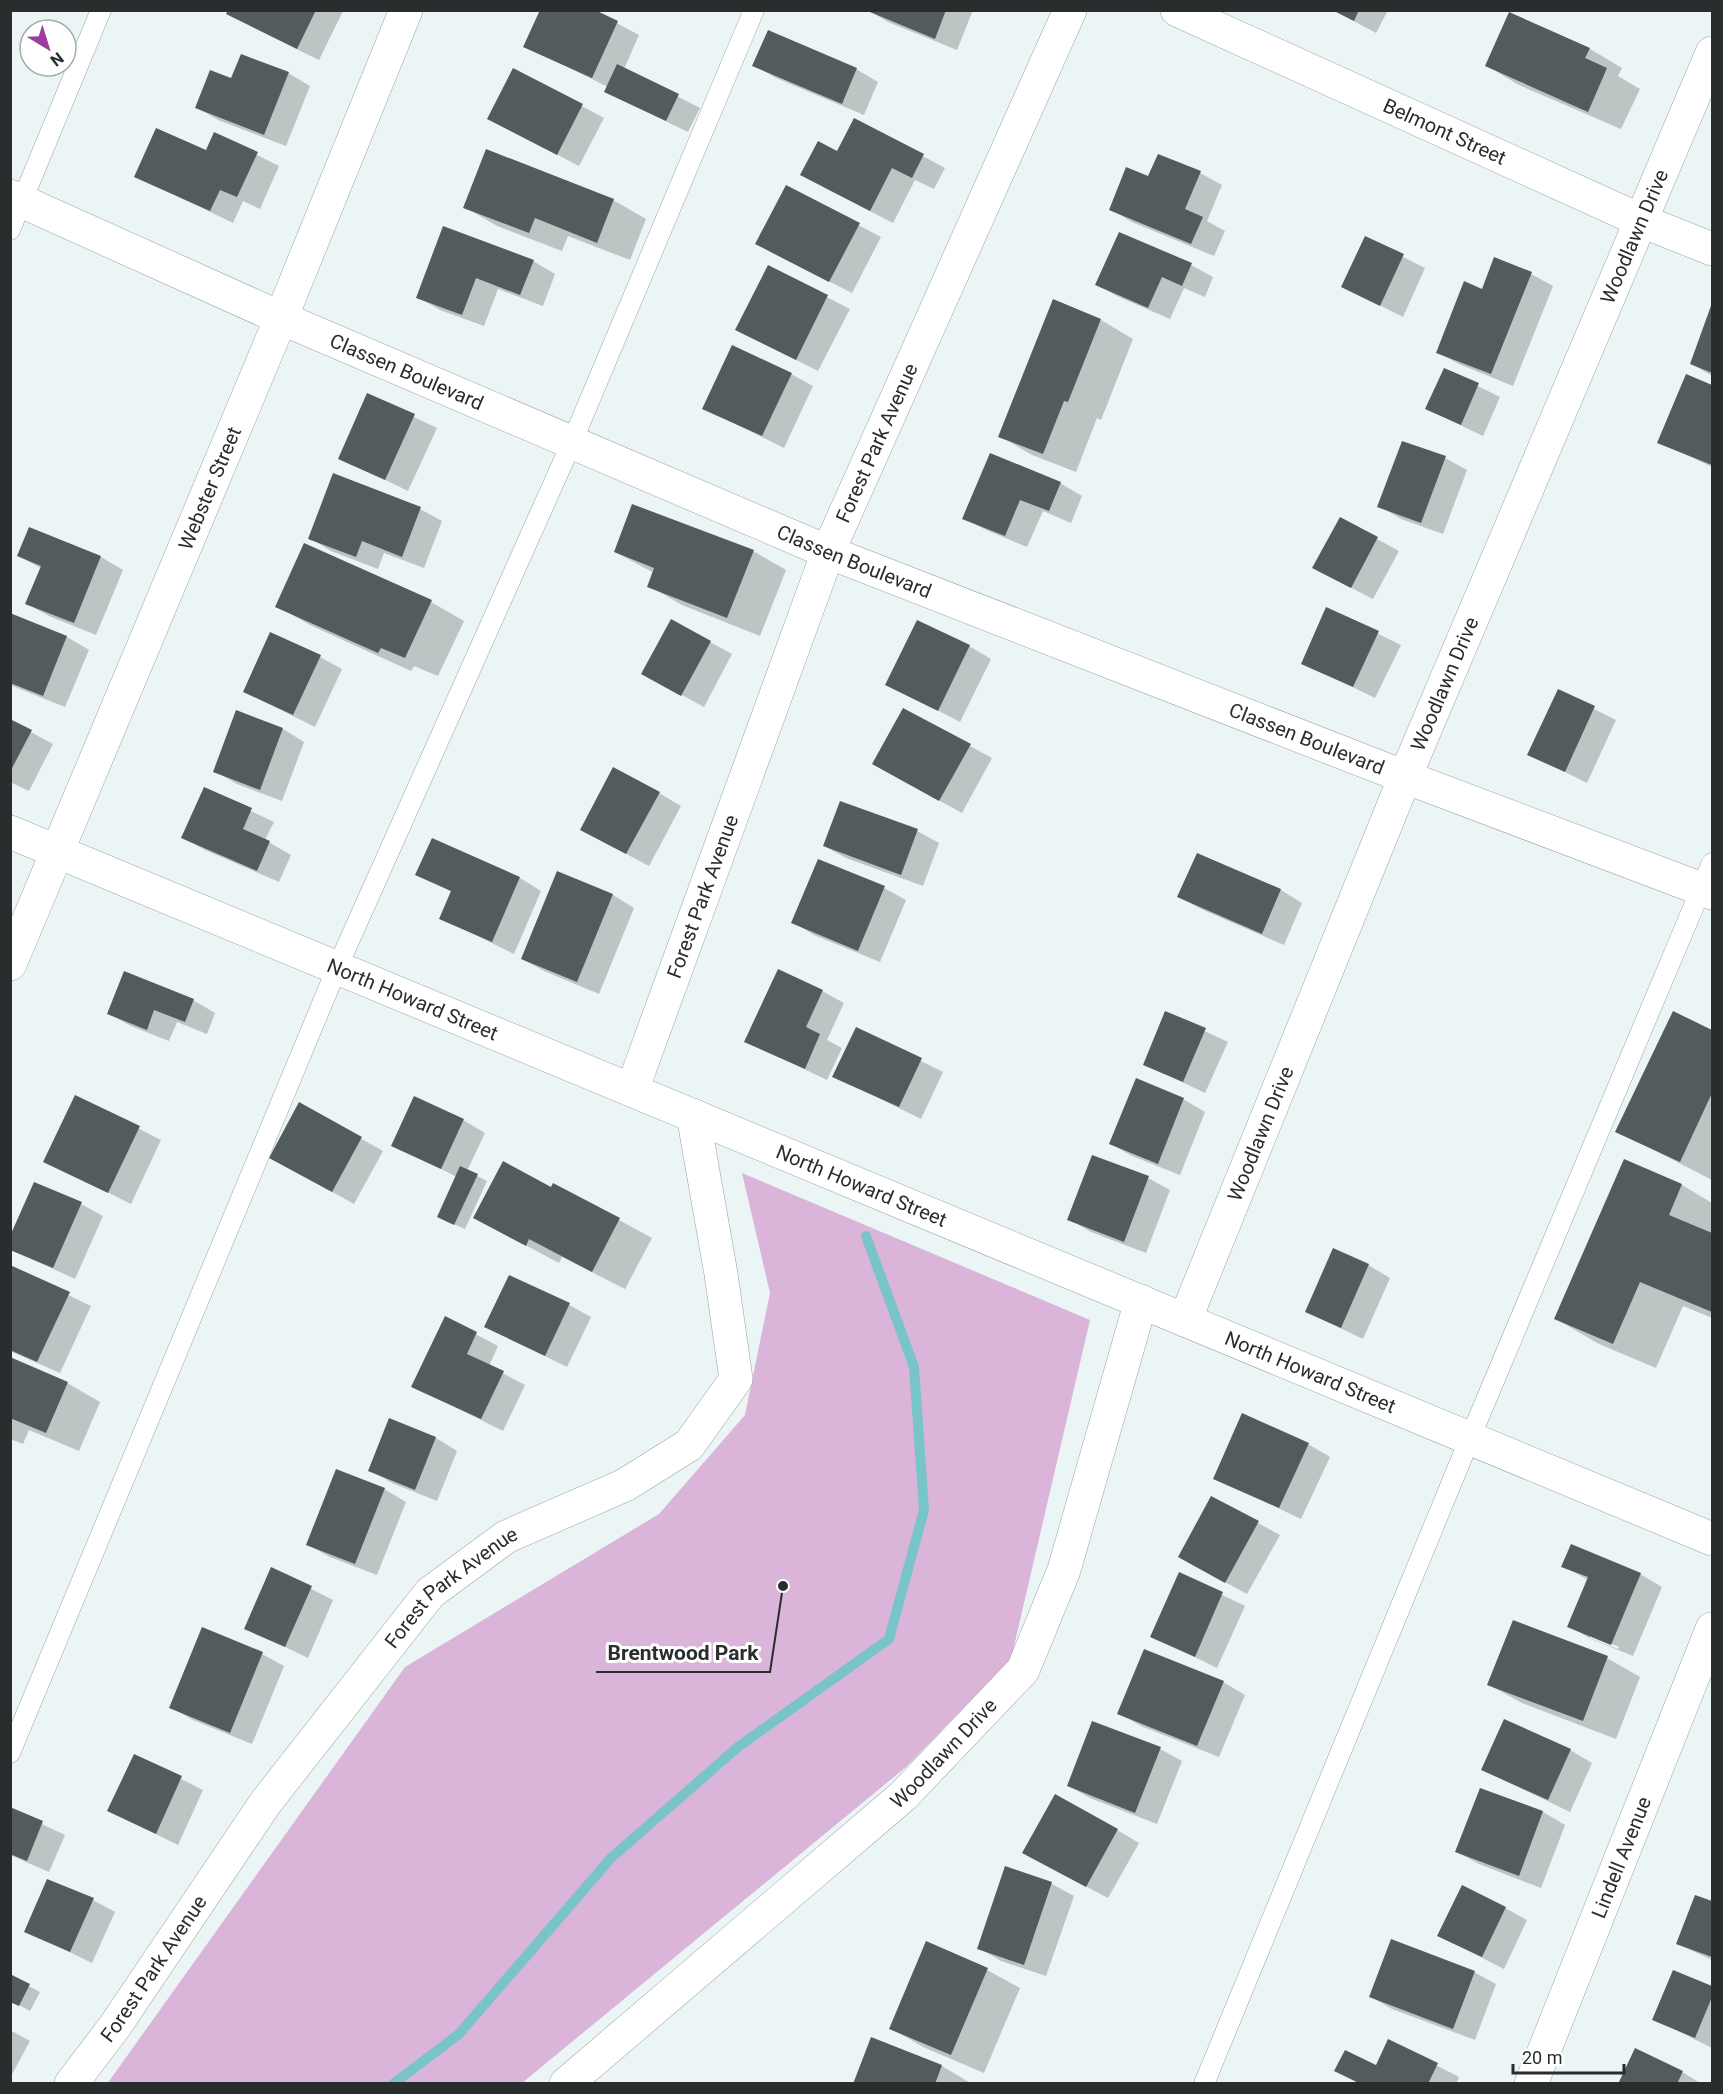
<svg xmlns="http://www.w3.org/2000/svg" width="1723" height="2094" font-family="Roboto,sans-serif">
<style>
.green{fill:#dab4d9}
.shadow{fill:#0003;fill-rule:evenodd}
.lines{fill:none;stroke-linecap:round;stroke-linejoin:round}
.stream{stroke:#79c4c9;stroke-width:10}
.building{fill:#535c5c}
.service-casing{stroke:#9aa4a5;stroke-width:21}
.minor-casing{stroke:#9aa4a5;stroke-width:34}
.tertiary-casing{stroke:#9aa4a5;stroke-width:34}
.service{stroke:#fff;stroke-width:20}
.minor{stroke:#fff;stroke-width:33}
.tertiary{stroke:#fff;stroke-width:33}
.labels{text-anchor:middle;stroke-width:6;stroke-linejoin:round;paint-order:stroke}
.street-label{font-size:20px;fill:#292d2d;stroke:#fff}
.leader{fill:none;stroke:#292d2d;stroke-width:2}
.callout-dot{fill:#292d2d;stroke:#fff;stroke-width:2}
.callout-label{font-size:21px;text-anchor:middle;font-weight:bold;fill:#292d2d;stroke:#fff;stroke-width:6;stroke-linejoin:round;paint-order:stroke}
</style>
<rect width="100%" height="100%" fill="#ebf5f6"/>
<path class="green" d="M 742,1173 L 1090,1320 L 1011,1659 L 906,1767 L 522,2083 L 107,2084 L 405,1667 L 659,1514 L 745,1415 L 770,1293 Z"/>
<path class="shadow" d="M 229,10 L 342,10 L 343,11 L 319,60 L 250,26 Z
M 592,10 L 639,35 L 624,69 L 700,108 L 688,132 L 628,103 L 606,91 L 608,87 L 525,46 Z
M 868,10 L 973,10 L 957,50 L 888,22 Z
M 1333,10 L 1388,10 L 1376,33 Z
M 1510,14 L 1590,49 L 1622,68 L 1618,76 L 1640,89 L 1621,129 L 1519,85 L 1487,66 Z
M 754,65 L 856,69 L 878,82 L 864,115 L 776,78 Z
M 514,70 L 604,118 L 579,166 L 489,119 Z
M 288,73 L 310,86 L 286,146 L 218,120 L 196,107 L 232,80 Z
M 855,120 L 945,168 L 934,189 L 915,180 L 893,223 L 823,187 Z
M 215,134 L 279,166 L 260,209 L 243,201 L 233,223 L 136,176 L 207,152 Z
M 1200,173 L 1222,185 L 1207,221 L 1225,231 L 1214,256 L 1132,222 L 1110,209 L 1149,178 Z
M 786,187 L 881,237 L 852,293 L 779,256 Z
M 613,200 L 646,219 L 630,260 L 568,236 L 562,251 L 497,226 L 465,207 Z
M 444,228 L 533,261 L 555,274 L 543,306 L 498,289 L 484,326 L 440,310 L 418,297 Z
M 1120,234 L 1191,265 L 1213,277 L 1205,297 L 1184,288 L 1170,319 L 1119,297 L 1097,285 Z
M 1365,238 L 1425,268 L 1403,317 L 1342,286 Z
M 1495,259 L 1531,274 L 1553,286 L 1513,386 L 1459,364 L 1437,352 L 1482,291 Z
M 768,267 L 850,309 L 818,371 L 737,330 Z
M 1712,307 L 1712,376 L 1692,364 Z
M 1101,320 L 1133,339 L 1101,420 L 1097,418 L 1076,472 L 1032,455 L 1000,436 Z
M 1445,370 L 1500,397 L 1483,436 L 1427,409 Z
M 791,374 L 813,386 L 784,448 L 704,408 Z
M 1686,376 L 1712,386 L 1712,467 L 1659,442 Z
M 368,395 L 437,428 L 408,491 L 340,458 Z
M 1445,458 L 1467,470 L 1443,534 L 1401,519 L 1379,506 Z
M 1060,483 L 1082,496 L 1071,523 L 1043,511 L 1027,547 L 986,530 L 964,518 Z
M 420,509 L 442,521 L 424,568 L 384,553 L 378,569 L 331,551 L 310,538 Z
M 30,529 L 101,557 L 123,570 L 96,635 L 49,616 L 27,604 L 42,569 L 19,556 Z
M 1377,539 L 1399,551 L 1373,599 L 1336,580 Z
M 753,551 L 786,570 L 760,636 L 682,605 L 649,586 L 654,573 L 615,552 Z
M 431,602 L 464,621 L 438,676 L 414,666 L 411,671 L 310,625 L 277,606 Z
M 1327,609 L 1401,645 L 1375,698 L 1303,663 Z
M 10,615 L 67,637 L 89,650 L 65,707 L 10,685 Z
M 710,642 L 732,654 L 704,707 L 665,686 Z
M 969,646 L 991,659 L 960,722 L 887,684 Z
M 320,657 L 342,669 L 315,727 L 245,692 Z
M 1558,691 L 1616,720 L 1587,783 L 1529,754 Z
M 237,712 L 283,729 L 304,742 L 282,801 L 237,784 L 215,771 Z
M 10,721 L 53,744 L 29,791 L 10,782 Z
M 970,746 L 992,758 L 962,813 L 895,776 Z
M 205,789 L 274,822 L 265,840 L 291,855 L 279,882 L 205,850 L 183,838 Z
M 659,793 L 681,806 L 649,866 L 604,842 Z
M 917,831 L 939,843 L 923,886 L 846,858 L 824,846 Z
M 433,840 L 520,878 L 541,891 L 514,954 L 441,918 L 452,892 L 417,874 Z
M 1198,855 L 1281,890 L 1302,903 L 1284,945 L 1201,909 L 1179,897 Z
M 558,873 L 613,895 L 634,908 L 599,994 L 544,971 L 522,959 Z
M 884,888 L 906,900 L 880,962 L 814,935 L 793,922 Z
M 822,991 L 844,1003 L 827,1040 L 842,1048 L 827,1080 L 746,1041 Z
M 193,1000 L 215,1013 L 207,1034 L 177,1022 L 169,1041 L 131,1026 L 109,1014 Z
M 1166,1013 L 1228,1042 L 1205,1093 L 1144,1064 Z
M 1674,1013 L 1712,1031 L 1712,1180 L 1617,1131 Z
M 857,1029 L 943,1072 L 921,1119 L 834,1076 Z
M 76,1097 L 161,1140 L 131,1204 L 45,1161 Z
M 1183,1099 L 1205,1112 L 1180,1175 L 1132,1156 L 1111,1144 Z
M 299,1104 L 383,1151 L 354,1204 L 293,1170 Z
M 463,1120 L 485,1133 L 467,1171 L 487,1181 L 465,1229 L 449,1222 L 457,1177 L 393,1145 Z
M 1093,1157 L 1148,1178 L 1170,1190 L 1146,1253 L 1091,1232 L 1069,1219 Z
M 1624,1161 L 1682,1185 L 1712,1203 L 1712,1318 L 1683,1306 L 1656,1368 L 1599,1344 L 1556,1319 Z
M 81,1204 L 103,1216 L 75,1279 L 10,1249 Z
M 475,1218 L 619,1220 L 652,1238 L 625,1289 L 562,1257 L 559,1263 Z
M 1368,1265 L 1390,1278 L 1363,1339 L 1307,1312 Z
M 10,1267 L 91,1306 L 60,1373 L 10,1351 Z
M 569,1305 L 591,1317 L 567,1367 L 486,1327 Z
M 445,1318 L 498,1346 L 489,1366 L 525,1385 L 503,1431 L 413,1386 Z
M 10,1359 L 67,1383 L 100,1402 L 79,1451 L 29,1430 L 23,1444 L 10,1439 Z
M 390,1420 L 436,1438 L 457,1451 L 437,1501 L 392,1483 L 370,1470 Z
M 1308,1444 L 1330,1457 L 1301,1519 L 1215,1478 Z
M 384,1489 L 406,1502 L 377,1575 L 330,1557 L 308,1545 Z
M 1212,1498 L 1280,1535 L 1247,1594 L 1201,1569 Z
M 1563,1566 L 1640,1574 L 1662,1587 L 1633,1656 L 1591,1639 L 1569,1626 L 1588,1580 ZM 1590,1635 L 1619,1647 L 1618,1649 L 1590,1638 Z
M 272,1569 L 333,1600 L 308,1658 L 246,1628 Z
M 1179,1574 L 1245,1606 L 1217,1668 L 1152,1636 Z
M 262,1654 L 284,1666 L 252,1744 L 193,1720 L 171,1707 Z
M 1607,1658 L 1640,1677 L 1616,1739 L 1522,1703 L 1489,1685 Z
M 1223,1682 L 1245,1695 L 1219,1757 L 1141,1726 L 1119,1713 Z
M 1160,1749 L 1182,1761 L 1157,1824 L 1090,1798 L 1069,1786 Z
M 1570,1750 L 1592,1763 L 1570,1812 L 1483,1770 Z
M 135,1756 L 203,1790 L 178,1845 L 109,1811 Z
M 1480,1789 L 1543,1812 L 1565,1825 L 1541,1888 L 1479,1864 L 1457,1852 Z
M 10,1809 L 65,1835 L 49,1872 L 10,1855 Z
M 1117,1830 L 1139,1843 L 1108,1898 L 1046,1865 Z
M 1006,1868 L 1052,1884 L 1074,1896 L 1046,1976 L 1001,1961 L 979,1948 Z
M 1696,1897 L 1712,1903 L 1712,1960 L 1678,1944 Z
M 93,1900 L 115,1912 L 92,1963 L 26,1931 Z
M 1505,1908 L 1527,1920 L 1504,1969 L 1439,1936 Z
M 987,1970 L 1020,1988 L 984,2073 L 923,2047 L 891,2028 Z
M 1474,1972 L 1496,1984 L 1475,2040 L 1392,2009 L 1371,1997 Z
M 1674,1972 L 1712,1988 L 1712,2048 L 1654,2019 Z
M 10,1976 L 40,1992 L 30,2011 L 10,2000 Z
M 10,2030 L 30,2041 L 10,2078 Z
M 1389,2041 L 1459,2077 L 1456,2084 L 1359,2084 L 1336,2070 L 1376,2067 Z
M 942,2066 L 972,2084 L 855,2084 Z
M 1682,2072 L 1702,2084 L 1620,2084 Z"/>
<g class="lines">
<path class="stream" d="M 393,2084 L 459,2034 L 611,1858 L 738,1747 L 889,1639 L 924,1510 L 914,1367 L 866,1236"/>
</g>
<path class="building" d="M 228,10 L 316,10 L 297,49 L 226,14 Z
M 540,10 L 595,10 L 618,21 L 592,78 L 523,47 Z
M 865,10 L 946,10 L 935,39 Z
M 1332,10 L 1359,10 L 1354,21 Z
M 1509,12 L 1590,48 L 1585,58 L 1607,68 L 1588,112 L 1485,66 Z
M 768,30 L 857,68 L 842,104 L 752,66 Z
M 241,54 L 289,72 L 264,135 L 195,108 L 210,70 L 231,78 Z
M 617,64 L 679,94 L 666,121 L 604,92 Z
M 513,68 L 583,104 L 557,155 L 487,119 Z
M 854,118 L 924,154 L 912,178 L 892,168 L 870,211 L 800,175 L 818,141 L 837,151 Z
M 156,128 L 206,150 L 214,132 L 258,152 L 237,197 L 220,190 L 210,211 L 134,177 Z
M 486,149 L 614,199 L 597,243 L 535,218 L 529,233 L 463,208 Z
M 1158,154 L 1201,171 L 1185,209 L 1203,217 L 1191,244 L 1109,210 L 1126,167 L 1148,176 Z
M 786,185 L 860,223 L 829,282 L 755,244 Z
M 443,226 L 534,260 L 520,295 L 476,278 L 462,315 L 416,298 Z
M 1119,232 L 1192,263 L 1182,286 L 1162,277 L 1148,308 L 1095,285 Z
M 1365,236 L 1404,254 L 1380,306 L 1341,287 Z
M 1494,257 L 1532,272 L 1491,374 L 1436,353 L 1464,281 L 1482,289 Z
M 768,265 L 828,295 L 796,360 L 735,330 Z
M 1053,299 L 1101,319 L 1068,402 L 1064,401 L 1043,454 L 998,437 Z
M 1712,303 L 1712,373 L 1690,364 Z
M 732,345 L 792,373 L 762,436 L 702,409 Z
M 1444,368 L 1479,383 L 1461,425 L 1425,409 Z
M 1686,374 L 1712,385 L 1712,465 L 1657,443 Z
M 367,393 L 415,414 L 385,480 L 338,459 Z
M 1402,441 L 1446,456 L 1421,523 L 1377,507 Z
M 990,453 L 1061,482 L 1049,511 L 1020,500 L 1005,536 L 962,519 Z
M 333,473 L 421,507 L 402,557 L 362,541 L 356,557 L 308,539 Z
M 632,504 L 754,550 L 727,618 L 647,587 L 654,568 L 614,552 Z
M 1340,517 L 1378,537 L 1351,588 L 1312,568 Z
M 29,527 L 101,556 L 74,623 L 25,604 L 41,566 L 17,556 Z
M 304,543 L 432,600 L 405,658 L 381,648 L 378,653 L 275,607 Z
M 1326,607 L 1379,631 L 1353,687 L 1301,664 Z
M 10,613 L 67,636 L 43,696 L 10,683 Z
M 671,619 L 711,641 L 681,696 L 641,674 Z
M 917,620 L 970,645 L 938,711 L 885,685 Z
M 270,632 L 321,655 L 293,715 L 243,692 Z
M 1558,689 L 1595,706 L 1565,772 L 1527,755 Z
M 903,708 L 971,744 L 939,801 L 872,764 Z
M 236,710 L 283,728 L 260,790 L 213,772 Z
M 10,719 L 32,730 L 10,772 Z
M 613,767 L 660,792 L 626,854 L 580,830 Z
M 204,787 L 252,808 L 243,829 L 270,841 L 257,871 L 181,838 Z
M 840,801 L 918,829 L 901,875 L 823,846 Z
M 432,838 L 520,877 L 492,942 L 439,919 L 451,891 L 415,875 Z
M 1197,853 L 1281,889 L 1262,934 L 1177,897 Z
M 818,859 L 885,886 L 858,951 L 791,923 Z
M 557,871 L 613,894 L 577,982 L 521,959 Z
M 778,969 L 823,990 L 806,1027 L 820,1034 L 805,1069 L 744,1042 Z
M 124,971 L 194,999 L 185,1022 L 154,1010 L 147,1030 L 107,1014 Z
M 1165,1011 L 1206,1028 L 1183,1082 L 1143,1065 Z
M 1673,1011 L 1712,1030 L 1712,1093 L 1680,1162 L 1615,1132 Z
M 856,1027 L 922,1058 L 899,1107 L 832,1077 Z
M 1136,1078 L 1184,1098 L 1158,1164 L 1109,1144 Z
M 75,1095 L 140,1126 L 108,1193 L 43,1162 Z
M 414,1096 L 464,1119 L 441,1169 L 391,1146 Z
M 299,1102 L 362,1137 L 332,1192 L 269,1158 Z
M 1092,1155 L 1149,1176 L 1124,1242 L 1067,1220 Z
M 1624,1159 L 1682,1184 L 1669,1215 L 1712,1233 L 1712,1312 L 1640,1282 L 1613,1344 L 1554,1319 Z
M 503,1161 L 551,1187 L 553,1183 L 620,1218 L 592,1272 L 529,1239 L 526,1246 L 473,1218 Z
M 460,1166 L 478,1174 L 454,1225 L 437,1217 Z
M 34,1182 L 82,1202 L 53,1268 L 10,1250 L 10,1236 Z
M 1333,1248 L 1369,1264 L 1341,1328 L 1305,1312 Z
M 10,1265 L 70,1292 L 37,1362 L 10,1350 Z
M 509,1275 L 570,1303 L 545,1356 L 484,1327 Z
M 445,1316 L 477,1332 L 467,1354 L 504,1371 L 481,1419 L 411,1387 Z
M 10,1357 L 68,1382 L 46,1433 L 10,1418 Z
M 1242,1413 L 1309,1443 L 1279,1508 L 1213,1479 Z
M 389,1418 L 436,1437 L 415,1490 L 368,1471 Z
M 336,1469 L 385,1488 L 355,1564 L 306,1545 Z
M 1211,1496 L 1259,1521 L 1225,1583 L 1178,1557 Z
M 1571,1544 L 1641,1573 L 1611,1645 L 1567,1627 L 1588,1577 L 1561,1567 Z
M 271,1567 L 312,1586 L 285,1647 L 244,1629 Z
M 1179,1572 L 1223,1592 L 1195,1657 L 1150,1637 Z
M 1513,1620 L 1608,1656 L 1583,1721 L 1487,1685 Z
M 202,1627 L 263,1652 L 230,1733 L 169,1708 Z
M 1144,1649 L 1224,1681 L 1197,1746 L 1117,1714 Z
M 1504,1719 L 1571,1749 L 1548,1800 L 1481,1770 Z
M 1092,1721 L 1161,1747 L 1135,1813 L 1067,1786 Z
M 134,1754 L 182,1776 L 156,1834 L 107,1811 Z
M 1480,1788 L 1543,1811 L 1519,1876 L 1455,1852 Z
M 1055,1794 L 1118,1829 L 1086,1887 L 1022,1853 Z
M 10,1807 L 43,1821 L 27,1861 L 10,1854 Z
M 1005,1866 L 1052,1882 L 1024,1965 L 977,1949 Z
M 47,1879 L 94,1898 L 70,1952 L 24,1932 Z
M 1462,1885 L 1506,1907 L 1482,1957 L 1437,1936 Z
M 1695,1895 L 1712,1901 L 1712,1957 L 1676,1944 Z
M 1391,1939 L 1475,1971 L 1453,2029 L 1369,1997 Z
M 926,1941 L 988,1968 L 951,2055 L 889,2029 Z
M 1673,1970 L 1712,1986 L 1712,1997 L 1695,2038 L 1652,2020 Z
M 10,1974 L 30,1984 L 19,2006 L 10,2002 Z
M 871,2037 L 942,2065 L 935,2084 L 853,2084 Z
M 1388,2039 L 1438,2063 L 1428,2084 L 1361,2084 L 1334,2071 L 1345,2050 L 1376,2065 Z
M 1635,2048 L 1683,2071 L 1677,2084 L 1618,2084 Z"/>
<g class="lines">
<defs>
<path id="service" d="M 10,230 L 101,10
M 10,1753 L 337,968 L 572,442 L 754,10
M 1204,2084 L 1470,1438 L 1712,863"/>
<g id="minor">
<path id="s1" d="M 1177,10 L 1642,221 L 1712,249"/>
<path id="s2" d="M 10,196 L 281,318 L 828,552 L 1405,777 L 1712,893"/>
<path id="s3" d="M 10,964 L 281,318 L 406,10"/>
<path id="s4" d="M 632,1090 L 828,552 L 1070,10"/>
<path id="s5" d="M 1185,1320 L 1405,777 L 1712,53"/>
<path id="s6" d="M 71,2084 L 115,2026 L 266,1802 L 430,1593 L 506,1537 L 625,1485 L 689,1445 L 736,1379 L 721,1274 L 693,1115"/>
<path id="s7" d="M 566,2084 L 903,1796 L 1023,1670 L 1064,1570 L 1141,1301"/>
<path id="s8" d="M 1531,2084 L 1712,1629"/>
</g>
<g id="tertiary">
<path id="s9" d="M 10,832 L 1712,1539"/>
</g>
</defs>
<use href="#service" class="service-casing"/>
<use href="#minor" class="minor-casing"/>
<use href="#tertiary" class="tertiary-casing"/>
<use href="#service" class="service"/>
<use href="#minor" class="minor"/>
<use href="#tertiary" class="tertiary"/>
</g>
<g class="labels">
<g class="street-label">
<text dy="7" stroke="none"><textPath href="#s1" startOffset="294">Belmont Street</textPath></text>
<text dy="7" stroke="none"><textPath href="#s5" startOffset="1173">Woodlawn Drive</textPath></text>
<text dy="7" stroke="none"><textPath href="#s2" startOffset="434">Classen Boulevard</textPath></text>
<text dy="7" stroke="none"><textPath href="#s4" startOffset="692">Forest Park Avenue</textPath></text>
<text dy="7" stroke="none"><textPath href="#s3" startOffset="516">Webster Street</textPath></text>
<text dy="7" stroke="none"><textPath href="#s2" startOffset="920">Classen Boulevard</textPath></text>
<text dy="7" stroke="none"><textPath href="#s5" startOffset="687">Woodlawn Drive</textPath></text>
<text dy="7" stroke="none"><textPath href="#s2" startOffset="1406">Classen Boulevard</textPath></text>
<text dy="7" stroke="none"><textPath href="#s4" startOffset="206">Forest Park Avenue</textPath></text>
<text dy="7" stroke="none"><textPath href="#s9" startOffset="436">North Howard Street</textPath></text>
<text dy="7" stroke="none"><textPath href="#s5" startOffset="201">Woodlawn Drive</textPath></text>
<text dy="7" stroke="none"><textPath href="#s9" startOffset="922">North Howard Street</textPath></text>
<text dy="7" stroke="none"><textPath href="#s9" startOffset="1408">North Howard Street</textPath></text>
<text dy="7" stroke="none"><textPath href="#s6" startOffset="628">Forest Park Avenue</textPath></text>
<text dy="7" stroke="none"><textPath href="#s7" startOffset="502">Woodlawn Drive</textPath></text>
<text dy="7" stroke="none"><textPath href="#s8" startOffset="244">Lindell Avenue</textPath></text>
<text dy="7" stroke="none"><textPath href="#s6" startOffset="142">Forest Park Avenue</textPath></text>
</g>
</g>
<path class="leader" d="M783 1586L770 1672H596"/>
<circle class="callout-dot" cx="783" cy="1586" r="6"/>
<g class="callout-label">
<text x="683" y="1660">Brentwood Park</text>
</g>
<rect width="1723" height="2094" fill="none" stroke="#292d2d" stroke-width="24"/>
<g transform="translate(48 48) rotate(142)"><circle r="28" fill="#ffffff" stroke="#a9abab" stroke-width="1.5"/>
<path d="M0-4.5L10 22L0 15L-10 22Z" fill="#9e3ba1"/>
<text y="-9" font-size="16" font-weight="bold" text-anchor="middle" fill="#292d2d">N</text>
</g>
<path d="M1513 2064v9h111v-9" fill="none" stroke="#292d2d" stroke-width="3"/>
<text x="1522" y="2064" font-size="18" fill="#292d2d" stroke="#ffffff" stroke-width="4.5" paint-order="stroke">20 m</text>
</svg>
